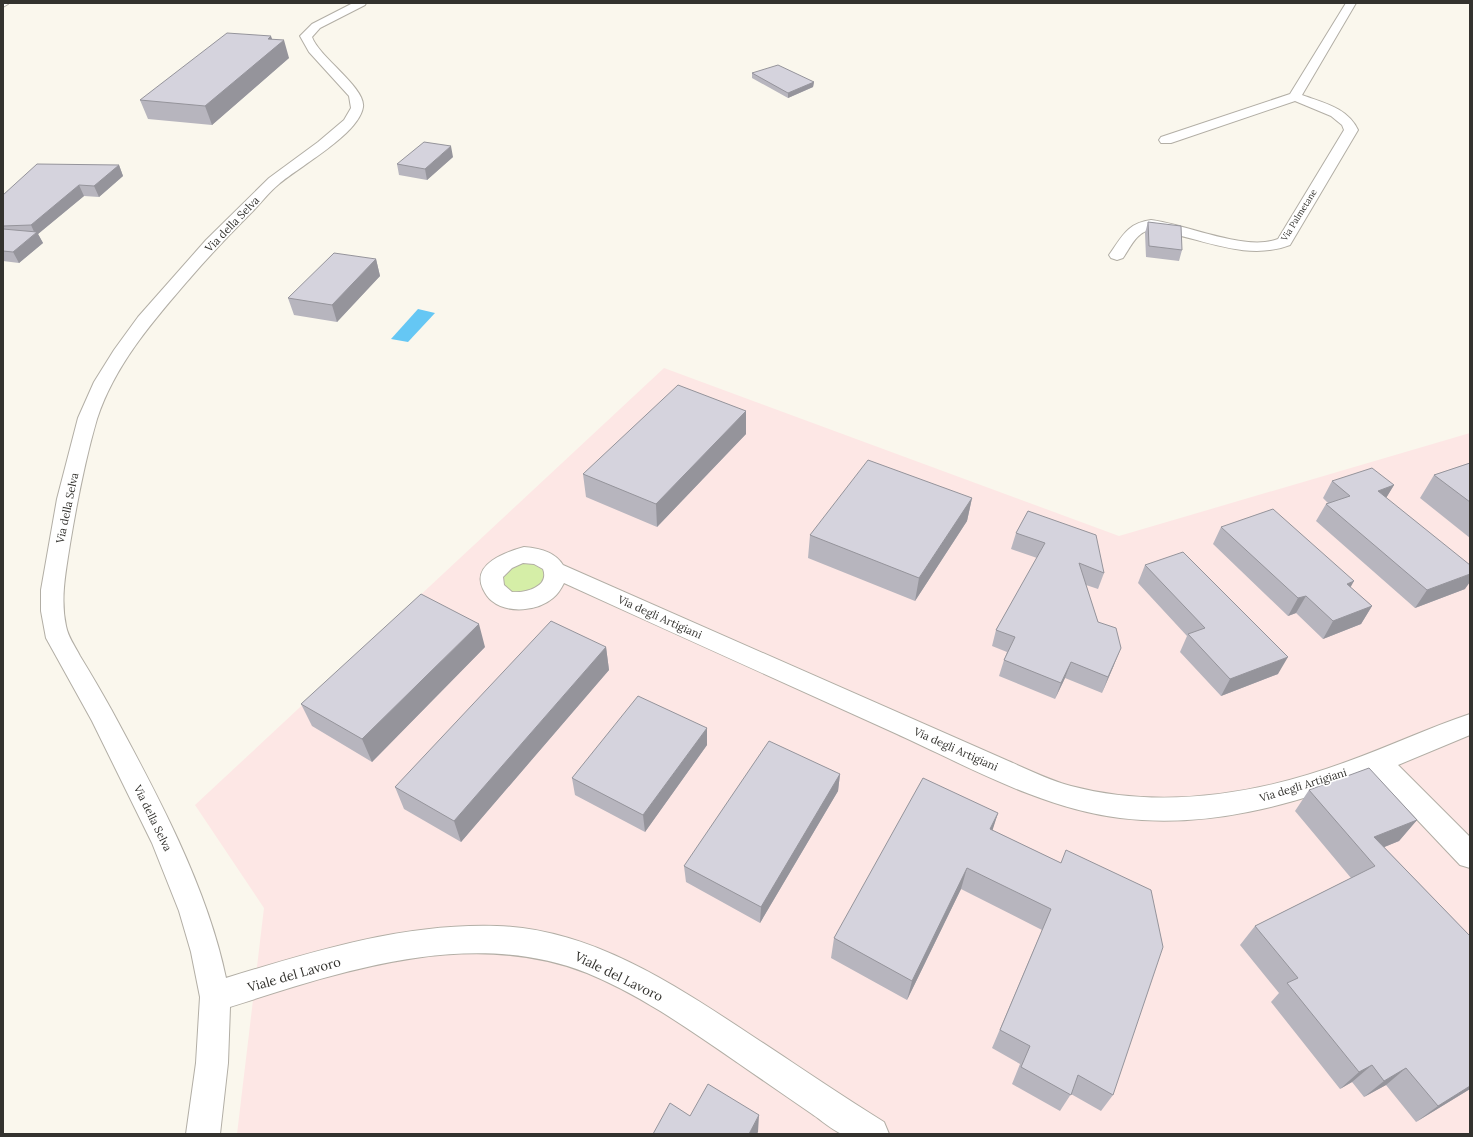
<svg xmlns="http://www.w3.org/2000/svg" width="1473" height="1137" font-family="Lora,serif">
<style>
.industrial{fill:#fde7e5}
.green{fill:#d5eea7}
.water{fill:#65c7f4}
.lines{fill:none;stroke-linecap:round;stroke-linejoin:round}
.street-casing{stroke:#b2aea5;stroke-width:2}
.secondary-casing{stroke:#b2aea5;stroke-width:2}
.street{fill:#fff;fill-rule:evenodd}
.secondary{fill:#fff;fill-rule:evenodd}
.wall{fill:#b7b5be}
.shaded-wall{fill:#95949b}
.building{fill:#d5d3dd;stroke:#95949b}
.labels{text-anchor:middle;stroke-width:3.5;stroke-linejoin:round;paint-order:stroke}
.far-street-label{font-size:9px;fill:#33322e;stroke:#fff}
.street-label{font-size:11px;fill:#33322e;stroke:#fff}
.near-street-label{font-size:13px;fill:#33322e;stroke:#fff}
</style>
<rect width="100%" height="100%" fill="#faf7ed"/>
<path class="industrial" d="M 664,368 L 1119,536 L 1470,433 L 1470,1134 L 237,1134 L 264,908 L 195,805 Z"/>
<path class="green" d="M 516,562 L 538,562 L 548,576 L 536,591 L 513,594 L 502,586 L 501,575 Z"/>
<path class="water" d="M 418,309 L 435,313 L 408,342 L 391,339 Z"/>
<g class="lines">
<defs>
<path id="street" d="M 3,3 L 8,3 L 8,4 L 3,7 Z
M 1346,3 L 1356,3 L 1302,95 C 1324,103 1348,108 1358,130 L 1290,245 C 1244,263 1196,235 1151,230 C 1137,231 1130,248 1123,258 L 1117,260 L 1111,258 L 1109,255 C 1122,237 1127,223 1151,220 C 1186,224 1245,252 1278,239 L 1344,130 L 1342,125 L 1331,116 L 1295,101 L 1171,143 L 1161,143 L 1159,140 L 1161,137 L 1290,94 Z
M 524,547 C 539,548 555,552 563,565 L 1006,760 C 1027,769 1049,780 1071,786 C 1162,810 1259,794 1346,762 C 1388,747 1428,728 1470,714 L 1470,735 L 1398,765 L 1470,837 L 1470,868 L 1460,865 L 1374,774 C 1292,805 1208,829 1120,818 C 1043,809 967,766 897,734 C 786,684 675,634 564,583 C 561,589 558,594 553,598 C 538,611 508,614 492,601 C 488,598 485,593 483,589 C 471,564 506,552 524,547 ZM 523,563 L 534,564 L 543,569 C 550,587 525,593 512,592 L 504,585 L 503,577 L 512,568 Z"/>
<path id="secondary" d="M 353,3 L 366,3 L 365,5 L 320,28 L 312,37 C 319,57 366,88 363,107 C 359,134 300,166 279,184 C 269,192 261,203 252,212 C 231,233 211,254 191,277 C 154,320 115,364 97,419 C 85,460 77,502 70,544 C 66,571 60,598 66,626 C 68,637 75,646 80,656 C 91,674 101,691 111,709 C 156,792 207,886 226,978 C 314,951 404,923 497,926 C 595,929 681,989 760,1041 C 801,1068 842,1096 884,1122 L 889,1134 C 878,1134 850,1137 842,1134 C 832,1130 821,1120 812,1114 C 787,1097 763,1080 738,1063 C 690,1030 641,995 587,973 C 471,927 342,971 230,1007 L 228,1063 L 220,1134 L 186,1134 L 196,1063 L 200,997 L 191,952 L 179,911 L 152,843 L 92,721 L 46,638 L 41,611 L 41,590 L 57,499 L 78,418 L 94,382 L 114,350 L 138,317 L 206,240 L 269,178 L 318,142 L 344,120 L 351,108 L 349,96 L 309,52 L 300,36 L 312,24 Z"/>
</defs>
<use href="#street" class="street-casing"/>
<use href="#secondary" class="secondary-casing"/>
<use href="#street" class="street"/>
<use href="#secondary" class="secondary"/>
</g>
<path class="wall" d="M 272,39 L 289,58 L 212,125 L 148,119 L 140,100 Z
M 752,73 L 814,82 L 813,87 L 788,98 L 752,78 Z
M 453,157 L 427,180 L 399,175 L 397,164 Z
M 119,165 L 123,176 L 99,197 L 84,196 L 38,234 L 43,243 L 19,263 L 3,261 L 3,195 Z
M 1148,222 L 1182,250 L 1179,261 L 1146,257 L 1145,233 Z
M 376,259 L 380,276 L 337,322 L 294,315 L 288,298 Z
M 746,411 L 746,434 L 657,527 L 586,497 L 583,474 Z
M 1470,463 L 1470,538 L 1420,498 L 1434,475 Z
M 1332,481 L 1394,485 L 1386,498 L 1465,589 L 1415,608 L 1316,521 L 1326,504 L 1328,503 L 1323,498 Z
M 972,498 L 967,521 L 915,601 L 808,558 L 810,535 Z
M 1028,511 L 1104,573 L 1098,589 L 1086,585 L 1098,622 L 1114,665 L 1102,693 L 1065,678 L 1055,699 L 999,676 L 1004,660 L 1007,652 L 992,646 L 996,630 L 1037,558 L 1011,549 L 1016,533 Z
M 1221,527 L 1350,587 L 1372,606 L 1361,624 L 1323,639 L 1296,613 L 1288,616 L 1213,544 Z
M 1145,565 L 1278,674 L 1221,696 L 1180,652 L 1187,636 L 1138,583 Z
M 485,647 L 372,762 L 312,726 L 301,704 Z
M 606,647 L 609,670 L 461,842 L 404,809 L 395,787 Z
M 707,728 L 707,745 L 645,832 L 575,795 L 572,778 Z
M 840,774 L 838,791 L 760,923 L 686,882 L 684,866 Z
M 1309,790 L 1417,820 L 1399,841 L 1384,847 L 1470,936 L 1470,1089 L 1416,1122 L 1386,1085 L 1364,1097 L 1352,1082 L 1340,1089 L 1271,1002 L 1279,993 L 1240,945 L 1255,926 L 1351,878 L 1295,811 Z
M 998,813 L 992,830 L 1061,863 L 1113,1095 L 1101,1111 L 1071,1094 L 1060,1111 L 1012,1084 L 1020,1064 L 992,1048 L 1042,930 L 961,889 L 907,1000 L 831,958 L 834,938 Z"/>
<path class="shaded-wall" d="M 271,36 L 275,47 L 284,40 L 289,58 L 212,125 L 205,106 L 268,39 Z
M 814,82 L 813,87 L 788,98 L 788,93 Z
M 451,146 L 453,157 L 427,180 L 425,169 Z
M 119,165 L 123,176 L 99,197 L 94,186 Z
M 79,185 L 84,196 L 38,234 L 43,243 L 19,263 L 13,252 L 35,234 L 31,225 Z
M 376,259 L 380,276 L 337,322 L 332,305 Z
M 746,411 L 746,434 L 657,527 L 656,504 Z
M 1394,485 L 1383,503 L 1378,491 Z
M 972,498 L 967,521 L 915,601 L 919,578 Z
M 1470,574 L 1470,582 L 1465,589 L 1415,608 L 1427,590 Z
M 1354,581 L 1344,599 L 1347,584 Z
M 1306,596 L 1296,613 L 1288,616 L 1298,598 Z
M 1372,606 L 1361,624 L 1323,639 L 1333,621 Z
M 479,624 L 485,647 L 372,762 L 362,739 Z
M 606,647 L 609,670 L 461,842 L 454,821 Z
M 1121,648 L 1114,665 L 1102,693 L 1108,677 Z
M 1288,657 L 1278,674 L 1221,696 L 1230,679 Z
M 1071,662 L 1065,678 L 1055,699 L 1061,683 Z
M 707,728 L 707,745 L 645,832 L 643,815 Z
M 840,774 L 838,791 L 760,923 L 761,907 Z
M 998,813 L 991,835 L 990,829 Z
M 1417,820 L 1399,841 L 1365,855 L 1374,837 Z
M 967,868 L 961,889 L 907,1000 L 912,981 Z
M 1372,1065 L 1352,1082 L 1340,1089 L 1359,1072 Z
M 1406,1068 L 1386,1085 L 1364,1097 L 1384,1081 Z
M 1470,1086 L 1470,1089 L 1416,1122 L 1438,1106 Z
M 759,1115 L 758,1132 L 757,1134 L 749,1134 Z"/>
<path class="building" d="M 227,33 L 271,36 L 268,39 L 284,40 L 205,106 L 140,100 Z
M 778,65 L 814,82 L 788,93 L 752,73 Z
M 424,142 L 451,146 L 425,169 L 397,164 Z
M 37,164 L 119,165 L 94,186 L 79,185 L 31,225 L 3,226 L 3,195 Z
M 1148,222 L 1181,226 L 1182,250 L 1149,246 Z
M 3,229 L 37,232 L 13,252 L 3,251 Z
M 334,253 L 376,259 L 332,305 L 288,298 Z
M 678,385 L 746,411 L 656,504 L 583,474 Z
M 868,460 L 972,498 L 919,578 L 810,535 Z
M 1470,463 L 1470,502 L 1434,475 Z
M 1372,468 L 1394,485 L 1378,491 L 1470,565 L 1470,574 L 1427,590 L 1326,504 L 1350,496 L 1332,481 Z
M 1273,509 L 1354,581 L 1347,584 L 1372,606 L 1333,621 L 1306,596 L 1298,598 L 1221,527 Z
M 1028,511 L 1096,535 L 1104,573 L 1079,563 L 1098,622 L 1116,628 L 1121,648 L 1108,677 L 1071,662 L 1061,683 L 1004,660 L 1015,637 L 996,630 L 1045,543 L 1016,533 Z
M 1183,552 L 1288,657 L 1230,679 L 1188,634 L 1205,628 L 1145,565 Z
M 421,594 L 479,624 L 362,739 L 301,704 Z
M 551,621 L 606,647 L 454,821 L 395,787 Z
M 638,696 L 707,728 L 643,815 L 572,778 Z
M 769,741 L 840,774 L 761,907 L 684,866 Z
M 1369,768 L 1417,820 L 1374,837 L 1470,936 L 1470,1086 L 1438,1106 L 1406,1068 L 1384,1081 L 1372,1065 L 1359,1072 L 1287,983 L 1298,978 L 1255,926 L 1375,866 L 1309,790 Z
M 923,778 L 998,813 L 990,829 L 1061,863 L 1066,850 L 1151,890 L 1163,947 L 1113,1095 L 1078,1075 L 1071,1095 L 1021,1067 L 1030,1046 L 1000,1030 L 1051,909 L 967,868 L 912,981 L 834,938 Z
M 708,1084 L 759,1115 L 749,1134 L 653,1134 L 670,1103 L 690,1116 Z"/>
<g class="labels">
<g class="far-street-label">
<text transform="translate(1299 215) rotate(-58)" y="3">Via Palmetane</text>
</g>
<g class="street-label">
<text transform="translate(232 224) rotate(-46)" y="4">Via della Selva</text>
<text transform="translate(67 508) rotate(-78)" y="4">Via della Selva</text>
<text transform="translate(660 617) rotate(24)" y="4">Via degli Artigiani</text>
<text transform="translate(956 749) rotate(24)" y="4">Via degli Artigiani</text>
<text transform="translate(1303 785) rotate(-17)" y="4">Via degli Artigiani</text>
<text transform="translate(153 818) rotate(64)" y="4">Via della Selva</text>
</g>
<g class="near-street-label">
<text transform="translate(294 974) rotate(-16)" y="5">Viale del Lavoro</text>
<text transform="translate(619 976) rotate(26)" y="5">Viale del Lavoro</text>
</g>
</g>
<rect width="1473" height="1137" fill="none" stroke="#33322e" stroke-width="8"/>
</svg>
